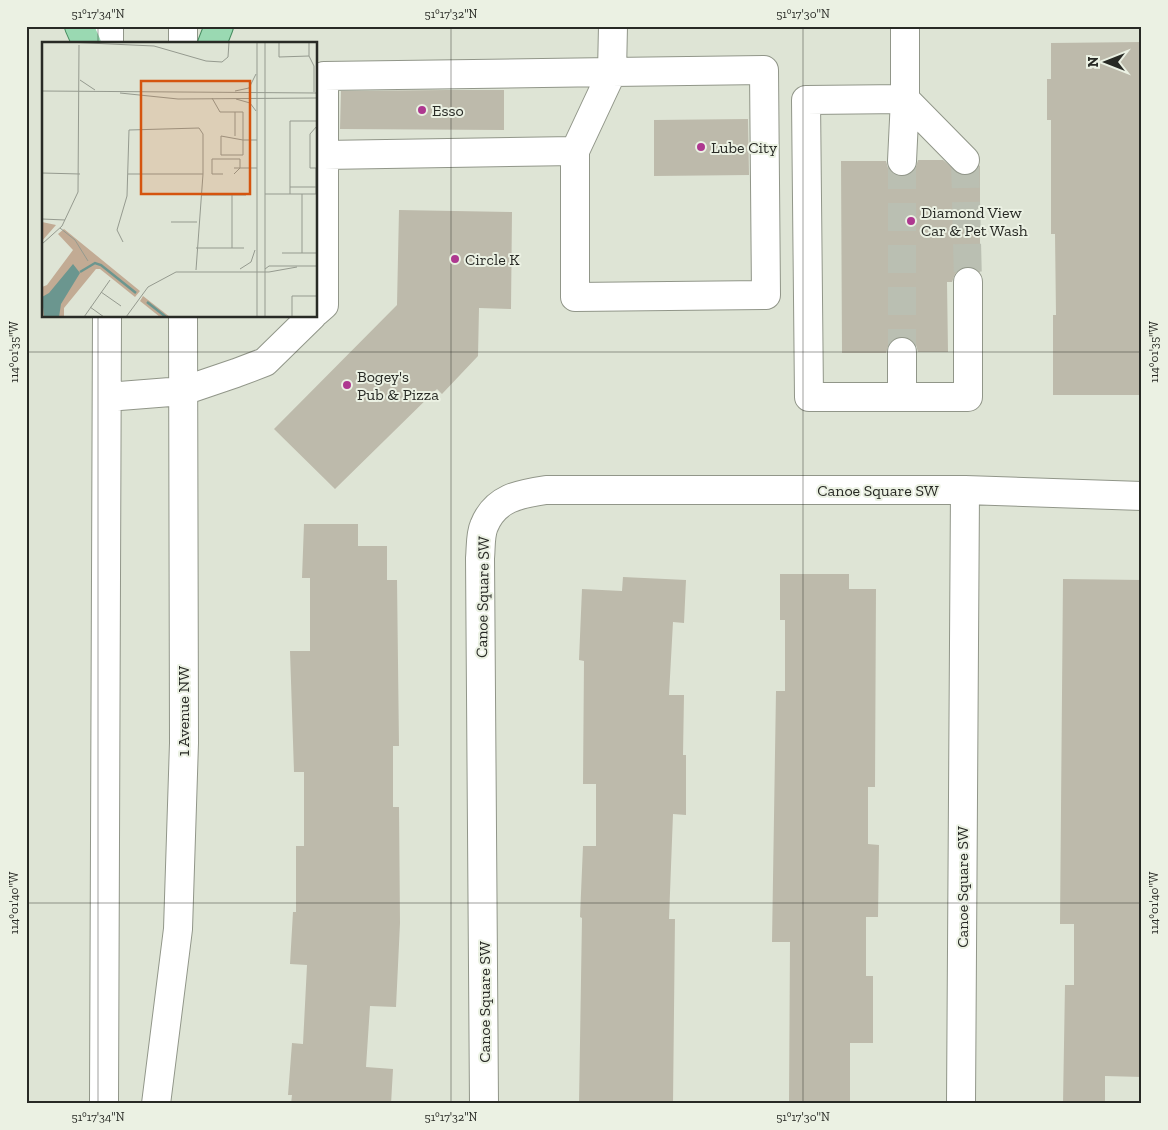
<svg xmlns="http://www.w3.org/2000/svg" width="1168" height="1130" font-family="'Zilla Slab',serif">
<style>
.building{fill:#bdbaab}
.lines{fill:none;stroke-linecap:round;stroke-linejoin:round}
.minor-tunnel{stroke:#babfb2;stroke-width:28;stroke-dasharray:28 14;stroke-linecap:butt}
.minor-casing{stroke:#919689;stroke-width:30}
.major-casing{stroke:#478c60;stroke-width:30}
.minor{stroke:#fff;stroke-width:28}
.major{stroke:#9ad9b2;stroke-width:28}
.ticks{fill:none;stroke:#282a25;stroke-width:1;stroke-opacity:0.45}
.poi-dot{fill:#ae3890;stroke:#ebf1e3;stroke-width:2}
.labels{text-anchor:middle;stroke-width:4;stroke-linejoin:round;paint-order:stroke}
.poi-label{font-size:16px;fill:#282a25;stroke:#ebf1e3;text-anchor:start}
.street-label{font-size:16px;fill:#282a25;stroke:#ebf1e3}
.inset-river{fill:none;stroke:#6b968f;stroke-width:2.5}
.inset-road{fill:none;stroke:#959a8f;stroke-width:1}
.view{fill:#d5540e;fill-opacity:0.15;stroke:#d5540e;stroke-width:2.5}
.inset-edge{fill:none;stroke:#282a25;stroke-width:2.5}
.neatline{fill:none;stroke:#282a25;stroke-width:2}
.ticks-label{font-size:12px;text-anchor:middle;fill:#282a25}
</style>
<rect width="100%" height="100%" fill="#dee4d5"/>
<path class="building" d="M 1142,42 L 1142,395 L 1053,395 L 1053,315 L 1056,315 L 1055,234 L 1051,234 L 1051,120 L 1047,120 L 1047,79 L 1051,79 L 1051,43 Z
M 447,90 L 504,90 L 504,130 L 340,129 L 341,91 Z
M 748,119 L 749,175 L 654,176 L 654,120 Z
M 918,160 L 943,160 L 961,175 L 969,175 L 976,171 L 980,165 L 980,273 L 975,268 L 968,266 L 961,268 L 955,274 L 952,282 L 947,282 L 948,352 L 918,352 L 916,345 L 910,339 L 902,336 L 895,338 L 889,344 L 886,353 L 842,353 L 841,161 L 886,161 L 888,168 L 893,174 L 902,177 L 909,175 L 915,170 Z
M 399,210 L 512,212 L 511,309 L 479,308 L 478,356 L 442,394 L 437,389 L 335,489 L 274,429 L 397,305 Z
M 304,524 L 358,524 L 358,546 L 387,546 L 387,580 L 397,580 L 399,746 L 393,746 L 393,807 L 399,807 L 400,923 L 396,1007 L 370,1006 L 366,1067 L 393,1069 L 391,1104 L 291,1104 L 292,1095 L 288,1095 L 292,1043 L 303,1044 L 307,965 L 290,964 L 293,912 L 296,912 L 296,846 L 304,846 L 304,772 L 294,772 L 290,651 L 310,651 L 310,578 L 302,578 Z
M 780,574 L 849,574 L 849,589 L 876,589 L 875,787 L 868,787 L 868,844 L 879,845 L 878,917 L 866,917 L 866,976 L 873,976 L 873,1043 L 850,1043 L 850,1104 L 789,1104 L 790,942 L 772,942 L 776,691 L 785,691 L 785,620 L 780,620 Z
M 623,577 L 686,580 L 684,623 L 673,622 L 669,695 L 684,695 L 683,755 L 686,755 L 686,815 L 673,814 L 669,919 L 675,919 L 673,1104 L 579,1104 L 582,918 L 580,917 L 583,846 L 596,846 L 596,784 L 583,784 L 584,661 L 579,660 L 582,589 L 622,591 Z
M 1063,579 L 1142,580 L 1142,1077 L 1105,1076 L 1105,1104 L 1063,1104 L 1065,985 L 1074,985 L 1074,924 L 1060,924 Z"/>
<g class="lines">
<path class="minor-tunnel" d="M 965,160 L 968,282
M 902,161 L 902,352"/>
<defs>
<path id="minor" d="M 183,26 L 183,44
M 109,44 L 109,26
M 764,70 L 766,295 L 575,297 L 575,151 L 612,72 Z
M 324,155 L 575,151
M 965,160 L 905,99 L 806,100 L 809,397 L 968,397 L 968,282
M 902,161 L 905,99 L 905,26
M 316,312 L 324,305 L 324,76 L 612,72 L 613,26
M 902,352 L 902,397
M 107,397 L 183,391 L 236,373 L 265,362 L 312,316
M 104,1104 L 107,316
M 156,1104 L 178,929 L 184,743 L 183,316
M 484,1104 L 480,558 C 481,549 480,535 484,526 C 495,498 519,494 546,490 L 965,490 L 1142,496
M 961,1104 L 965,490"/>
<path id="major" d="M 79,26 L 87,44
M 212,44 L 219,26"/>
</defs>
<use href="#minor" class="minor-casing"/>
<use href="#major" class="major-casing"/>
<use href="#minor" class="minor"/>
<use href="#major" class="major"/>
</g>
<path class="ticks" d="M 98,26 L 98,44M 451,26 L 451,1104M 803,26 L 803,1104M 98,316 L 98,1104M 26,352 L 1142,352M 26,903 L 1142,903"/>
<g class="poi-dot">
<circle cx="422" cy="110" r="5"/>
<circle cx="701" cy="147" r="5"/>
<circle cx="911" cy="221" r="5"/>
<circle cx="455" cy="259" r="5"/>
<circle cx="347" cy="385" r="5"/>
</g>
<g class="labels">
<g class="poi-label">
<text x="432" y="116">Esso</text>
<text x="711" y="153">Lube City</text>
<text x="921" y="218">Diamond View<tspan x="921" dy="18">Car &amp; Pet Wash</tspan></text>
<text x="465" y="265">Circle K</text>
<text x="357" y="382">Bogey's<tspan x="357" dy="18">Pub &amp; Pizza</tspan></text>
</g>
<g class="street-label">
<text x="878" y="496">Canoe Square SW</text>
<text transform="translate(482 597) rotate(-89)" y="6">Canoe Square SW</text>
<text transform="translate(183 711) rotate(-90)" y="6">1 Avenue NW</text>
<text transform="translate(962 887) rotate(-90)" y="6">Canoe Square SW</text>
<text transform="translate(484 1002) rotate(-90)" y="6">Canoe Square SW</text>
</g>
</g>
<g transform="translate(42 42)">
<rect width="275" height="275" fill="#dee4d5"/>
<path d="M 0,180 L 14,183 L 0,199 ZM 22,187 L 98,249 L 93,255 L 58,227 L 54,227 L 22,266 L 22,275 L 0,275 L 0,245 L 5,243 L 31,208 L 16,192 ZM 101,254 L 128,275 L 118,275 L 98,259 Z" fill="#c2ab94"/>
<path d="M 31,222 L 38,231 L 19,262 L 17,275 L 2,275 L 0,255 L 7,251 Z" fill="#6b968f"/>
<path class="inset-river" d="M 38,230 L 53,221 L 59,223 L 94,251M 105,260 L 124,275"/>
<path class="inset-road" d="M 24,0 L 112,4 L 164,19 L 180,20 L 186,15 L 187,0M 215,0 L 215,275M 223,0 L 223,275M 237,0 L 237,15 L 267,14M 267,0 L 267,14 L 272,24 L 272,50M 38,38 L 53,48M 0,49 L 275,51M 193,49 L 207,46 L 214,32M 78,51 L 136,57 L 275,56M 170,56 L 178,70 L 201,70 L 201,98 L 215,98M 194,57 L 208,61 L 214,69M 193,70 L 193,94M 179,94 L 201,98 L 201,113 L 179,113 ZM 192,126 L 215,126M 0,131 L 38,132M 86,132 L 161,132M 181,132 L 170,132 L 170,117 L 198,117 L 198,126 L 192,132M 248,145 L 274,145M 223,152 L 275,152M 248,152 L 248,79 L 275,79M 260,152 L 260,211 L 275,211M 274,152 L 274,126 L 268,126 L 268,92 L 275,84M 160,153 L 204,153M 0,177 L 23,178M 129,180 L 155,180M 18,186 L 33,198 L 46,219M 81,200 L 75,188 L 85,154 L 87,88 L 157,86 L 161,92 L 161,132 L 154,228M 0,202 L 20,184 L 36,150 L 37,3M 154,206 L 202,206M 190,206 L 190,153M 240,211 L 260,211M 198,227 L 209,220 L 213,208M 223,227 L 227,224 L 275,224M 59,250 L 79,264M 48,265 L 62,275M 42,275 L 68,238M 84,275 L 106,245 L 134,230 L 227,230 L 255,225M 162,275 L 184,275M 250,275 L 250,254 L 275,254"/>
<path class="view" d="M 99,39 L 208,39 L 208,152 L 99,152 Z"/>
<rect width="275" height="275" class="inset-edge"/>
</g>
<rect width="1168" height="1130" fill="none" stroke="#ebf1e3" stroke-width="55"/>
<g transform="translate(1106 62) rotate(270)" stroke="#ebf1e3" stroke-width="4" paint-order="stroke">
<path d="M0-4L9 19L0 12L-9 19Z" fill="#282a25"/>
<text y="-8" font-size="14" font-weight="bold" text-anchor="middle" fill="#282a25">N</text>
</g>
<rect x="28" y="28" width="1112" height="1074" class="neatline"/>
<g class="ticks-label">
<text x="98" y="18">51°17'34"N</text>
<text x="451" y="18">51°17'32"N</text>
<text x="803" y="18">51°17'30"N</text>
<text transform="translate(1154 352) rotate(-90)" y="4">114°01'35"W</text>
<text transform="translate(14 352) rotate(-90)" y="4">114°01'35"W</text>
<text transform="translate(1154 903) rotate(-90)" y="4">114°01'40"W</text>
<text transform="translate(14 903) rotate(-90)" y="4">114°01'40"W</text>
<text x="98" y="1121">51°17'34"N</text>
<text x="451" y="1121">51°17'32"N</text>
<text x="803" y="1121">51°17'30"N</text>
</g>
</svg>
